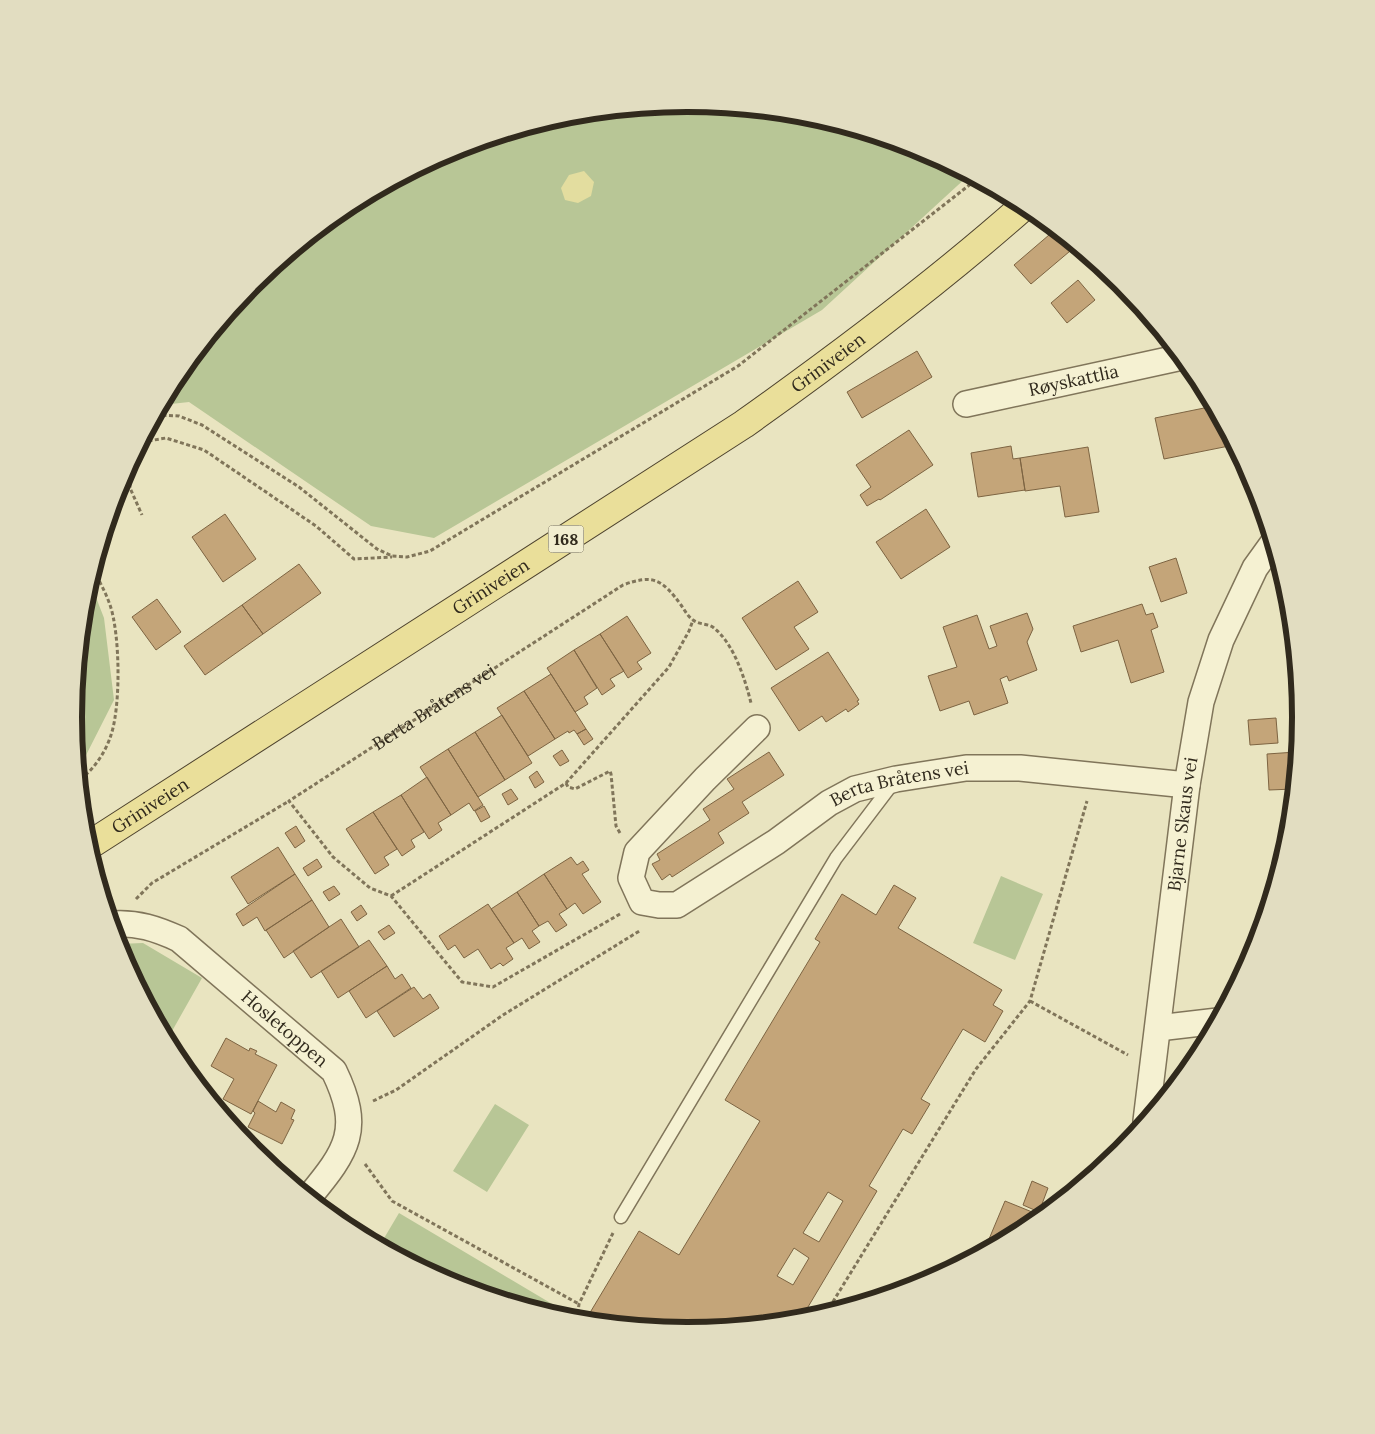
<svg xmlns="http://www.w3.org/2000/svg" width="1375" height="1434" font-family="Lora,serif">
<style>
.green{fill:#b8c696}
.sand{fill:#e3dd9f}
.building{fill:#c4a579;stroke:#7d6442;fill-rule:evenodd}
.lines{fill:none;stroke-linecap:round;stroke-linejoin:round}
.lane-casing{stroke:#80755a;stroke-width:15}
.street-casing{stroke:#80755a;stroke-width:28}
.primary-casing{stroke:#4e432e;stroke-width:30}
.path{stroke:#80755a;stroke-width:3;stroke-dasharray:4 2.5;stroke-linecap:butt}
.lane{stroke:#f5f1d2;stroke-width:12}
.street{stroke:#f5f1d2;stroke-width:25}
.primary{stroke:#eadf9a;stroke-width:28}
.labels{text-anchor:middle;stroke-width:4;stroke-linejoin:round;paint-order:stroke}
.shield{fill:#f1edcf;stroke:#6b6452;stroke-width:1}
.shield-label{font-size:16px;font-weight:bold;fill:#312a1d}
.street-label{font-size:18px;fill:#312a1d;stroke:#f1edcf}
.rim{fill:none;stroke:#312a1d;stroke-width:6}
</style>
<rect width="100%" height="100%" fill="#e9e4c0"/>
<path class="green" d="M 688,103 L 808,115 L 923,150 L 969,175 L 822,310 L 434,538 L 371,526 L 189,402 L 162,405 L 177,376 L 254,283 L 347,207 L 453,150 L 568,115 Z
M 90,582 L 104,618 L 114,700 L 79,769 L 74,717 L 86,597 Z
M 1001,876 L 1043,894 L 1015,960 L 973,943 Z
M 143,943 L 202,978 L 167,1040 L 120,952 L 118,944 Z
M 495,1104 L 529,1125 L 487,1192 L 453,1171 Z
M 399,1213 L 574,1317 L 572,1319 L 452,1284 L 380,1245 Z"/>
<path class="sand" d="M 584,171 L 594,182 L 591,196 L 578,203 L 565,200 L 561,188 L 569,175 Z"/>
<path class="building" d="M 1056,229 L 1076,246 L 1031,284 L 1014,265 Z
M 1078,280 L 1095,300 L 1067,323 L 1051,303 Z
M 917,351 L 932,377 L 862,418 L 847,392 Z
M 1214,406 L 1234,445 L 1164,459 L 1155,418 Z
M 909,430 L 933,465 L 880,500 L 879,499 L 867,506 L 860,495 L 871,487 L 856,465 Z
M 1011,446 L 1013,459 L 1020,458 L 1025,490 L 978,497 L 971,453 Z
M 1088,447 L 1099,512 L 1065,517 L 1060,486 L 1025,491 L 1020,458 Z
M 926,509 L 950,547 L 901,579 L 876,542 Z
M 225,514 L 256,559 L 223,582 L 192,537 Z
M 1176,558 L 1187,593 L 1161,602 L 1149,567 Z
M 299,564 L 321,593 L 263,634 L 242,605 Z
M 798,581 L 818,612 L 794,627 L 809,649 L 776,670 L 742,618 Z
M 157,599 L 181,632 L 156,650 L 132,617 Z
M 1142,604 L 1146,615 L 1153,613 L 1158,627 L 1151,630 L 1164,672 L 1131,683 L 1118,640 L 1081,652 L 1073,626 Z
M 242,605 L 263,634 L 205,675 L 184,646 Z
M 1027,613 L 1033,629 L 1027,642 L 1037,670 L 1009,681 L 1007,676 L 1000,679 L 1008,703 L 974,715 L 969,701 L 940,711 L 928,676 L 957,667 L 943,627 L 977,615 L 989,649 L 997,646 L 990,626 Z
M 627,616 L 651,653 L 637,662 L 642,669 L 628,678 L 600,634 Z
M 600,634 L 624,671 L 610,679 L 615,686 L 602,695 L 574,650 Z
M 574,650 L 597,688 L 584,697 L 588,704 L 575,712 L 547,668 Z
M 828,652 L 859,700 L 857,701 L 859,704 L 848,712 L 846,709 L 826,722 L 822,716 L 799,731 L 771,688 Z
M 551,674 L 586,729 L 577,734 L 574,730 L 569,733 L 568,731 L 555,739 L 524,691 Z
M 524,691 L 555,739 L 528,756 L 497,708 Z
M 502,715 L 532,763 L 505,780 L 475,732 Z
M 1276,718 L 1278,743 L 1250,745 L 1248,720 Z
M 586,729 L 593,739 L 584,745 L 577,734 Z
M 475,732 L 505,780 L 478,797 L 448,749 Z
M 1296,745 L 1298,745 L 1294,789 L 1269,790 L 1267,754 L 1296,752 Z
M 448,749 L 483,805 L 474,811 L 469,803 L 451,815 L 420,767 Z
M 562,750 L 569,761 L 560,766 L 553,756 Z
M 769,752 L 784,775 L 742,802 L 749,813 L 718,833 L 724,843 L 672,877 L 670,874 L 662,880 L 652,864 L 660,860 L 657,854 L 710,820 L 703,809 L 734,789 L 727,779 Z
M 537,771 L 544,782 L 535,788 L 529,777 Z
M 427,777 L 451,815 L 438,823 L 442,830 L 429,839 L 401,795 Z
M 511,789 L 518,799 L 508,805 L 502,794 Z
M 401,795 L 424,832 L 411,840 L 415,847 L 402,856 L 373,812 Z
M 484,806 L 490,817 L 481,822 L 475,811 Z
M 373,812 L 397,849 L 384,857 L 389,865 L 375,874 L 346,829 Z
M 296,826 L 305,841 L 295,848 L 285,833 Z
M 278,847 L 295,874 L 248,904 L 231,877 Z
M 571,857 L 577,865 L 583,861 L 589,870 L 582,874 L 601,902 L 583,914 L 575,903 L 567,909 L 544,874 Z
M 317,859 L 322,867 L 308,876 L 303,868 Z
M 295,874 L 312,900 L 265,931 L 257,917 L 243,926 L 236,914 Z
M 544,874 L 567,909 L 559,914 L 567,925 L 556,932 L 548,921 L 539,926 L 517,892 Z
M 894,885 L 916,898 L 898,928 L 1002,990 L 993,1005 L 1003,1011 L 985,1042 L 963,1029 L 921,1099 L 930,1104 L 912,1134 L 903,1129 L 869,1186 L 877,1191 L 805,1312 L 808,1313 L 805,1319 L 687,1331 L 585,1321 L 639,1231 L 679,1255 L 760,1121 L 725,1100 L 820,942 L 815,939 L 842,894 L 876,915 ZM 828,1192 L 843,1201 L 819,1242 L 803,1233 ZM 794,1248 L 809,1258 L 793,1285 L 777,1276 Z
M 334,886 L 340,894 L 329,901 L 323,892 Z
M 517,892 L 539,926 L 532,931 L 540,942 L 529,949 L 522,938 L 514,943 L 491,909 Z
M 312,900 L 329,927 L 284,958 L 266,930 Z
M 488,904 L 514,943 L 506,948 L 513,959 L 503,966 L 500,963 L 491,969 L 478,949 L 464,958 L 455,945 L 448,950 L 439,936 Z
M 361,905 L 367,914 L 357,921 L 351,912 Z
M 341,919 L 359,947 L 311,978 L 293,951 Z
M 389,925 L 395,933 L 384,940 L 378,932 Z
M 369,940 L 387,966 L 338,998 L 321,971 Z
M 387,966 L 395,979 L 402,974 L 411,988 L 366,1018 L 349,991 Z
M 414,987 L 423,999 L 430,994 L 439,1008 L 394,1037 L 377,1011 Z
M 226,1038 L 249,1051 L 250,1048 L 257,1051 L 255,1054 L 277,1065 L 251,1114 L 223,1099 L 234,1079 L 211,1066 Z
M 258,1101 L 276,1112 L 281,1102 L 295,1110 L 291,1119 L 294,1120 L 282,1144 L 248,1127 L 255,1113 L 253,1111 Z
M 1032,1181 L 1048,1188 L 1039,1212 L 1023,1205 Z
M 1005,1201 L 1042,1216 L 1028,1227 L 984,1251 Z"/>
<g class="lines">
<defs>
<path id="lane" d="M 621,1217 L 836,858 L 893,783"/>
<g id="street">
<path id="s2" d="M 966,404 L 1182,357"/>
<path id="s3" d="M 757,728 L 705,779 L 637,852 L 631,878 L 642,902 L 659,905 L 677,905 L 776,842 L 829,803 L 855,789 L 896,779 L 966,768 L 1020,768 L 1187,785"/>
<path id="s4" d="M 112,924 C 137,922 157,929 179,939 L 334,1071 C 362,1129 348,1150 309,1197"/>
<path d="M 1158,1028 L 1218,1021"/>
<path id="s5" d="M 1146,1121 L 1187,785 L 1201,702 L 1221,640 L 1255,568 L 1273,543"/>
</g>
<g id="primary">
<path id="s6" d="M 88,846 L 744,424 C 841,355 936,284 1025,205"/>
</g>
</defs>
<use href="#lane" class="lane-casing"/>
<use href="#street" class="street-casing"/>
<use href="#primary" class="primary-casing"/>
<g class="path">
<path d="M 156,415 L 179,416 L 202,425 L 299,487 L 377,549 L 392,556 L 407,557 L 430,551 L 738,366 L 977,179"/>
<path d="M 142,442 L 166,438 L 204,450 L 316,526 L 354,559 L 392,557"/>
<path d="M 130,464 L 130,488 L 142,515"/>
<path d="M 80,779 C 94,770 106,751 111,735 C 121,705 120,634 110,605 C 106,593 99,581 94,570"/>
<path d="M 566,783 L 568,787 L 575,789 L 610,771 L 611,774 L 616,826 L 620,833"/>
<path d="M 391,896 L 566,783 L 669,667 L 689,631 L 693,620"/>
<path d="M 136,899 L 152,883 L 289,801"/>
<path id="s1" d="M 620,914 L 493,987 L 462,982 L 391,896 L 370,888 L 333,857 L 289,801 L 623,585 C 653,574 662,579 681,605 C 684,609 688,617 693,620 C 699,625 708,623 714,628 C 734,644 745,679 751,703"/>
<path d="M 1030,1001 L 1128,1055"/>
<path d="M 373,1101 L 396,1090 L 503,1015 L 641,930"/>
<path d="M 365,1164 L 392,1201 L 579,1304"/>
<path d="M 826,1313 L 976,1069 L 1030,1001 L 1087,801"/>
<path d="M 577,1320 L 579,1304 L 613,1233"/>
</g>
<use href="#lane" class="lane"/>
<use href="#street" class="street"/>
<use href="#primary" class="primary"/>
</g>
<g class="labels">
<rect class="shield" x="548.5" y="525.5" width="35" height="27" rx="4"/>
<g class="shield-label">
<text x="566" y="545">168</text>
</g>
<g class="street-label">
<text dy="6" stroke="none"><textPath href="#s6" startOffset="884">Griniveien</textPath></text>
<text dy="6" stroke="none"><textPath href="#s2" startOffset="110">Røyskattlia</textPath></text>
<text dy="6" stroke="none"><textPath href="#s6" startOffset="479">Griniveien</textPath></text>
<text dy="6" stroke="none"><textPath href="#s1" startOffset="604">Berta Bråtens vei</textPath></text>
<text dy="6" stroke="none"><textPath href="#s3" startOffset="518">Berta Bråtens vei</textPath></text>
<text dy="6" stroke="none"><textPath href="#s6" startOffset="74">Griniveien</textPath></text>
<text dy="6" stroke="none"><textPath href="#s5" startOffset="299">Bjarne Skaus vei</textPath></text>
<text dy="6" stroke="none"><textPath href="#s4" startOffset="208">Hosletoppen</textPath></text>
</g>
</g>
<path d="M0 0H1375V1434H0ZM82 717a605 605 0 1 1 1210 0a605 605 0 1 1-1210 0Z" fill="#e2ddc1" fill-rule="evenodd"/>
<path class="rim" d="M82 717a605 605 0 1 1 1210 0a605 605 0 1 1-1210 0Z"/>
</svg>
